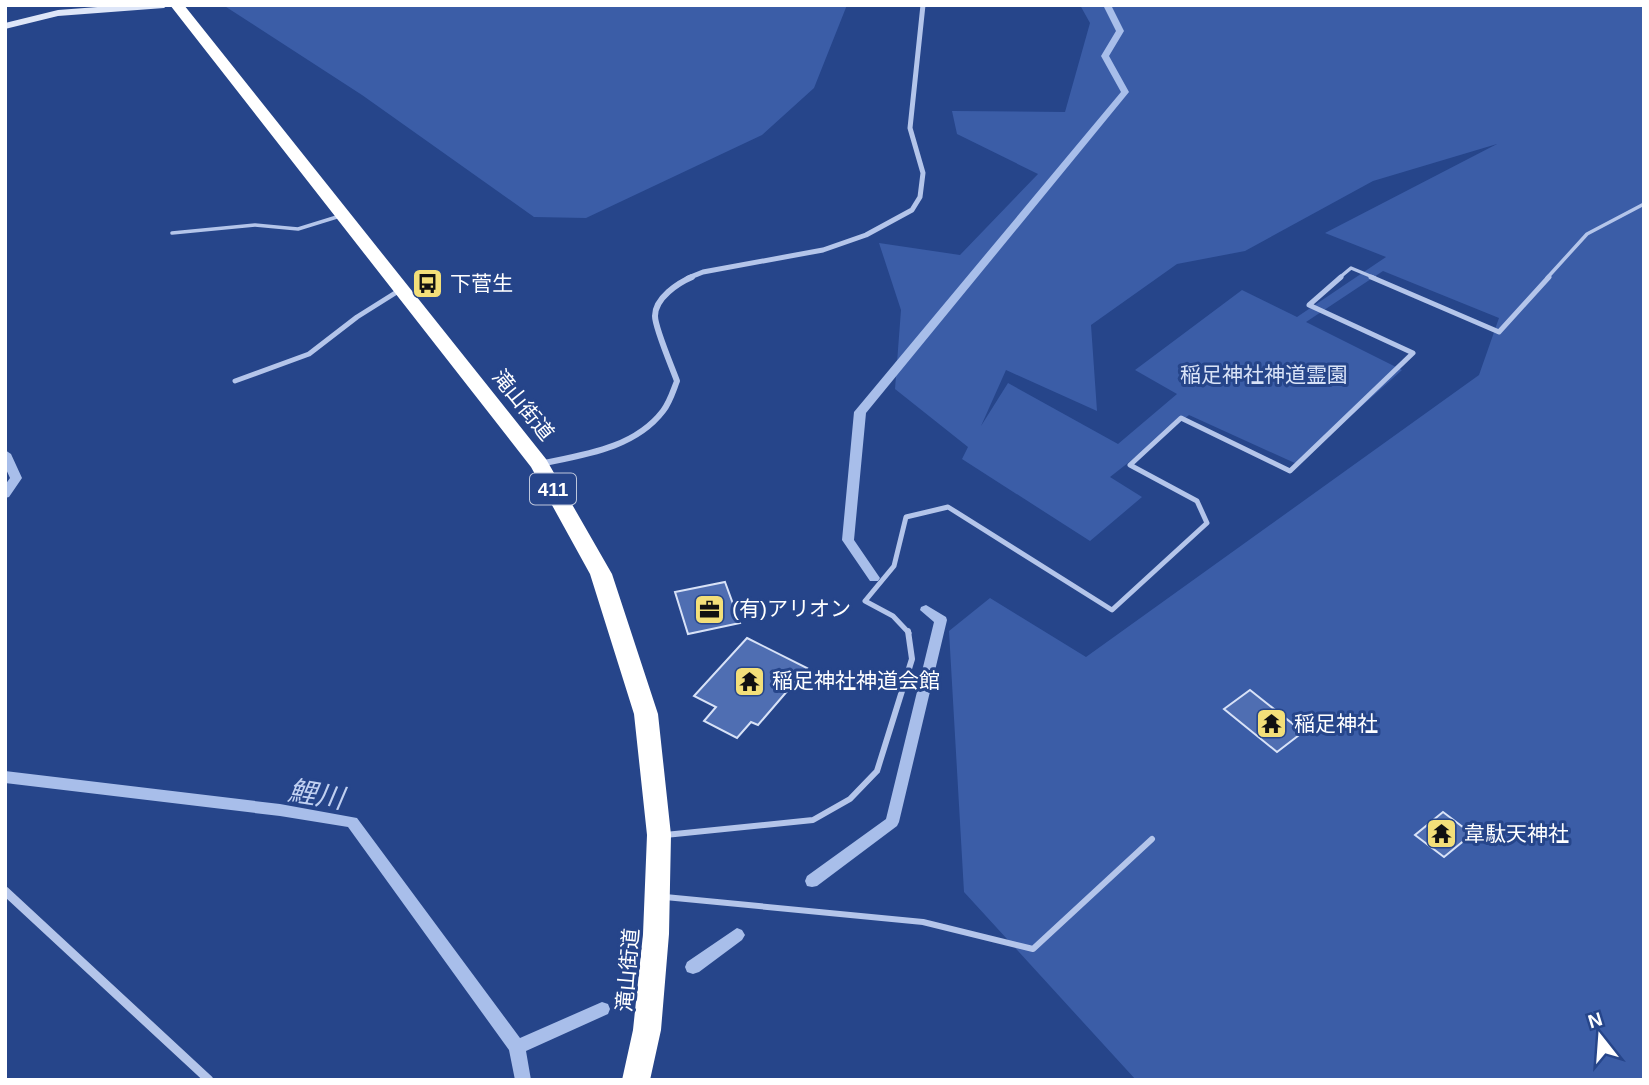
<svg xmlns="http://www.w3.org/2000/svg" width="1649" height="1085" font-family="Arial,'Noto Sans JP',sans-serif">
<style>
.green{fill:#3b5da7;fill-rule:evenodd}
.lines{fill:none;stroke-linecap:round;stroke-linejoin:round}
.stream{fill:#a8beea;fill-rule:evenodd}
.building{fill:#4f6eb2;stroke:#d8e2f7;stroke-width:2}
.lane-far2{stroke:#b4c5ea;stroke-width:3.5}
.lane-far1{stroke:#b4c5ea;stroke-width:5}
.lane{stroke:#b4c5ea;stroke-width:6}
.street-far2{stroke:#b4c5ea;stroke-width:5}
.street-far1{stroke:#b4c5ea;stroke-width:6}
.street{stroke:#b4c5ea;stroke-width:9}
.secondary{fill:#dee6f8;fill-rule:evenodd}
.highway{fill:#fff;fill-rule:evenodd}
.labels{text-anchor:middle;stroke-width:6;stroke-linejoin:round;paint-order:stroke}
.shield{fill:#26458a;stroke:#bec7dc;stroke-width:2}
.shield-label{font-size:19px;font-weight:bold;fill:#fff}
.poi-label{font-size:21px;fill:#fff;stroke:#26458a;text-anchor:start}
.park-label{font-size:21px;fill:#d8e2f7;stroke:#26458a}
.street-label{font-size:21px;fill:#fff;stroke:#26458a}
.near-water-label{font-size:28px;font-style:italic;fill:#c0d0f1;stroke:#26458a}
</style>
<rect width="100%" height="100%" fill="#26458a"/>
<path class="green" d="M 223,5 L 847,5 L 814,88 L 762,135 L 586,218 L 534,217 L 362,95 Z
M 1080,5 L 1644,5 L 1644,1080 L 1136,1080 L 964,892 L 949,631 L 990,598 L 1086,657 L 1479,375 L 1499,318 L 1383,271 L 1306,322 L 1402,370 L 1297,464 L 1189,415 L 1110,477 L 1142,497 L 1090,541 L 962,459 L 968,447 L 895,389 L 901,310 L 879,243 L 960,255 L 1038,174 L 957,134 L 952,111 L 1065,112 L 1090,23 ZM 1497,144 L 1325,233 L 1386,257 L 1297,317 L 1242,290 L 1135,370 L 1177,394 L 1118,444 L 1008,383 L 981,426 L 1006,370 L 1097,411 L 1091,325 L 1177,264 L 1245,251 L 1373,181 Z"/>
<g class="lines">
<path class="stream" d="M 1103,5 L 1111,5 L 1124,31 L 1109,56 L 1129,92 L 866,413 L 854,540 L 880,578 L 878,581 L 870,581 L 842,540 L 854,412 L 1121,92 L 1101,56 L 1116,31 Z
M 5,450 L 11,454 L 22,478 L 9,497 L 5,498 L 5,485 L 10,478 L 5,467 Z
M 926,605 L 946,617 L 947,620 L 899,822 L 897,826 L 817,886 L 812,887 L 807,886 L 805,881 L 807,876 L 886,819 L 934,622 L 920,610 L 921,607 Z
M 5,771 L 280,804 L 357,818 L 520,1038 L 602,1002 L 608,1004 L 610,1009 L 608,1014 L 526,1051 L 531,1080 L 515,1080 L 509,1050 L 348,827 L 280,816 L 5,783 Z
M 737,928 L 742,930 L 745,935 L 742,940 L 699,972 L 693,974 L 687,972 L 685,967 L 687,962 Z"/>
</g>
<path class="building" d="M 725,582 L 740,623 L 688,634 L 675,592 Z
M 747,638 L 807,668 L 758,725 L 751,722 L 737,738 L 704,721 L 716,707 L 694,696 Z
M 1250,690 L 1303,732 L 1277,752 L 1224,709 Z
M 1443,812 L 1472,834 L 1444,857 L 1415,835 Z"/>
<g class="lines">
<path class="lane-far2" d="M 172,233 L 255,225 L 298,229 L 340,216
M 1339,278 L 1351,268 L 1375,278
M 1547,278 L 1587,234 L 1644,204"/>
<path class="lane-far1" d="M 1371,277 L 1499,332 L 1549,277
M 235,381 L 309,354 L 357,317 L 400,290
M 909,633 L 893,616 L 865,601 L 894,566 L 906,517 L 948,507 L 1112,610 L 1207,523 L 1197,501 L 1130,465 L 1181,418 L 1290,471 L 1413,353 L 1309,305 L 1341,277"/>
<path class="lane" d="M 665,835 L 813,820 L 850,799 L 877,771 L 912,659 L 908,631
M 665,897 L 923,922 L 1033,949 L 1152,839"/>
<path class="street-far2" d="M 688,278 L 703,272 L 823,250 L 866,235 L 912,210 L 920,197 L 923,173 L 910,128 L 923,5"/>
<path class="street-far1" d="M 539,464 C 582,455 634,449 663,411 C 670,402 673,391 677,381 C 672,367 655,328 655,316 C 655,298 678,283 692,277"/>
<path class="street" d="M 5,891 L 209,1080"/>
<path class="secondary" d="M 124,5 L 168,5 L 164,8 L 58,16 L 5,29 L 5,23 L 58,10 Z"/>
<path class="highway" d="M 170,5 L 184,5 L 546,459 L 612,574 L 658,714 L 671,835 L 669,934 L 661,1030 L 650,1080 L 622,1080 L 633,1030 L 643,934 L 647,835 L 634,714 L 590,574 L 531,467 Z"/>
</g>
<defs>
<symbol id="bus-square" viewBox="-11 -11 22 22"><rect x="-9" y="-9" width="18" height="18" rx="4" fill="#f3df79" stroke="#26458a"/><path d="M-5-6H5V4H4V6H2V4H-2V6H-4V4H-5ZM-3.5-4V0h7V-4ZM-3.5 1.2v1.5H-2V1.2ZM2 1.2v1.5H3.5V1.2Z" fill="#111"/></symbol>
<symbol id="office-square" viewBox="-11 -11 22 22"><rect x="-9" y="-9" width="18" height="18" rx="4" fill="#f3df79" stroke="#26458a"/><path d="M-6-3h4V-5.5h4V-3h4V5H-6ZM-1-4.5V-3h2v-1.5ZM-6 0V1H6V0Z" fill="#111"/></symbol>
<symbol id="temple-square" viewBox="-11 -11 22 22"><rect x="-9" y="-9" width="18" height="18" rx="4" fill="#f3df79" stroke="#26458a"/><path d="M0-6L5-2H3V0L6.5 2.5H4V6H1.5V3h-3V6H-4V2.5H-6.5L-3 0V-2H-5Z" fill="#111"/></symbol>
</defs>
<g fill-rule="evenodd">
<use href="#bus-square" x="410" y="266" width="35" height="35"/>
<use href="#office-square" x="692" y="592" width="35" height="35"/>
<use href="#temple-square" x="732" y="664" width="35" height="35"/>
<use href="#temple-square" x="1254" y="706" width="35" height="35"/>
<use href="#temple-square" x="1424" y="816" width="35" height="35"/>
</g>
<g class="labels">
<rect class="shield" x="530" y="473.5" width="46" height="31" rx="5"/>
<g class="shield-label">
<text x="553" y="496">411</text>
</g>
<g class="poi-label">
<text x="450" y="291">下菅生</text>
<text x="732" y="616">(有)アリオン</text>
<text x="772" y="688">稲足神社神道会館</text>
<text x="1294" y="731">稲足神社</text>
<text x="1464" y="841">韋駄天神社</text>
</g>
<g class="park-label">
<text x="1264" y="382">稲足神社神道霊園</text>
</g>
<g class="street-label">
<text transform="translate(523 405) rotate(51)" y="7">滝山街道</text>
<text transform="translate(628 970) rotate(-85)" y="7">滝山街道</text>
</g>
<g class="near-water-label">
<text transform="translate(316 794) rotate(9)" y="10">鯉川</text>
</g>
</g>
<rect width="1649" height="1085" fill="none" stroke="#ffffff" stroke-width="14"/>
<g transform="translate(1600 1036) rotate(343)" stroke="#26458a" stroke-width="5" paint-order="stroke">
<path d="M0-5L12 26L0 18L-12 26Z" fill="#ffffff"/>
<text y="-10" font-size="19" font-weight="bold" text-anchor="middle" fill="#ffffff">N</text>
</g>
</svg>
